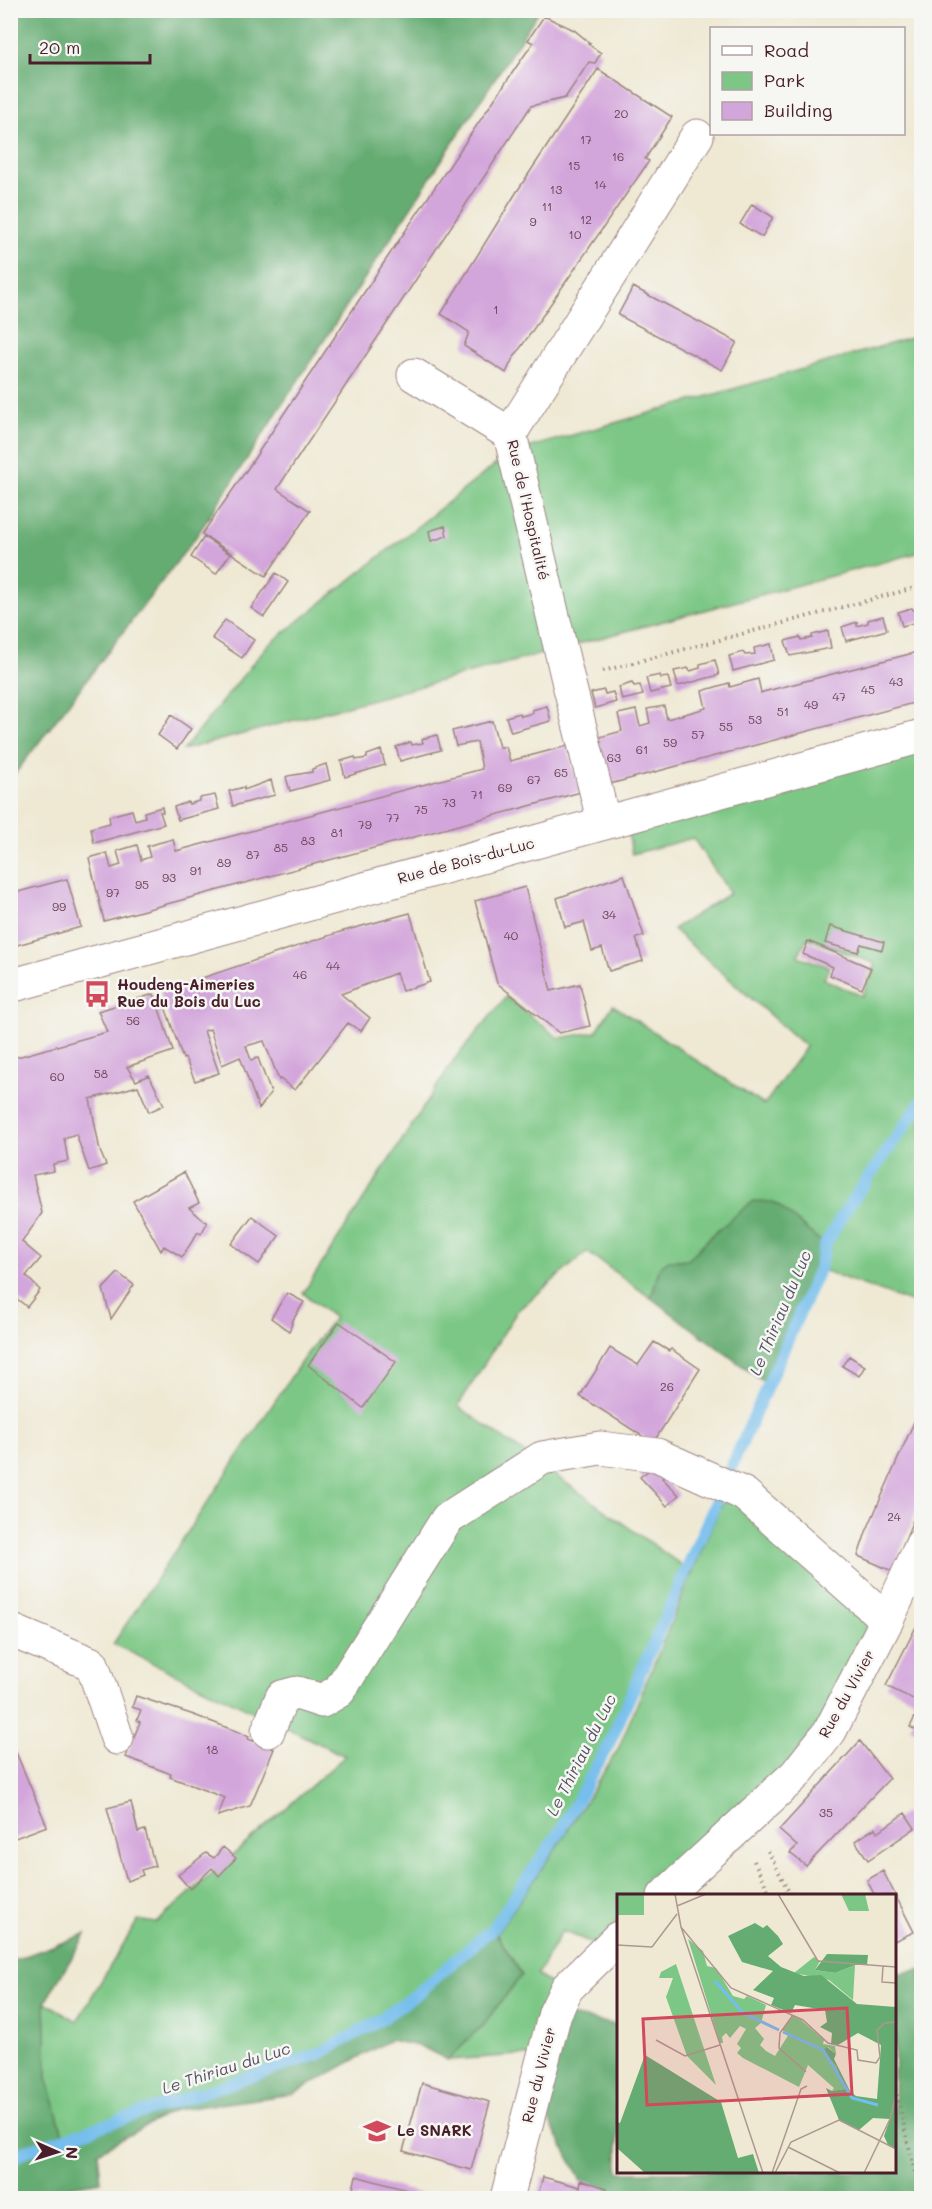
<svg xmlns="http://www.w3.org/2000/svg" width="932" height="2209" font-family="Mali,sans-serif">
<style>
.green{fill:#7cc785;stroke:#637358;stroke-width:1.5;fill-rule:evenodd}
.forest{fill:#65ac72;stroke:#58664e;stroke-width:1.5}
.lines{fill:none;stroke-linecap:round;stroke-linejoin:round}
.stream{stroke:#74beed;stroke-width:12}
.building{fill:#d3a6db}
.minor-casing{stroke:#9c8480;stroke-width:35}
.path{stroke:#9c8480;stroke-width:4;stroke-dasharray:1.5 4.5;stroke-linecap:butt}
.minor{stroke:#fff;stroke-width:33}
.labels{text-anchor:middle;stroke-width:5;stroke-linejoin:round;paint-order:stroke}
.number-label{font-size:12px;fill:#6c4157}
.street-label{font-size:15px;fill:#4a1f2b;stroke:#f6f6f2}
.poi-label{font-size:15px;font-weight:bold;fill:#4a1f2b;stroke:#f6f6f2;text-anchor:start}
.water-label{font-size:16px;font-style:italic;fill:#574f65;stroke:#f6f6f2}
.inset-river{fill:none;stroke:#74beed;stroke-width:3}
.inset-road{fill:none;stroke:#ad9890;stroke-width:1.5}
.view{fill:#d1495b;fill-opacity:0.15;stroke:#d1495b;stroke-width:3}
.inset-edge{fill:none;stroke:#4a1f2b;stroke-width:3}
</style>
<rect width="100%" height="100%" fill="#f6f6f2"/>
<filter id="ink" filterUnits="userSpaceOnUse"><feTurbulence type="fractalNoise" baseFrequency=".0167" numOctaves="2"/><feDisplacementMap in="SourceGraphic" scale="12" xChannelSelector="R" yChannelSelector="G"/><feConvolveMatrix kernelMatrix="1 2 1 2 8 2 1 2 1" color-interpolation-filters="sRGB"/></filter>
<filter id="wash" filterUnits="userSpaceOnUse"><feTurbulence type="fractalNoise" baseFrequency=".008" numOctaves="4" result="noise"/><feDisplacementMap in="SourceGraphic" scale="24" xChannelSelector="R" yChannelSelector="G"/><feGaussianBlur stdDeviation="1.35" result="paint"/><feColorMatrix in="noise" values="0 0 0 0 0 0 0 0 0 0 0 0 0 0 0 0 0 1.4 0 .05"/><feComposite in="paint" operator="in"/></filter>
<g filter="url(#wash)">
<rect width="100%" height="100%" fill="#efe9d4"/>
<path class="green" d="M 921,335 L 921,552 L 183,750 L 266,647 L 510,453 Z
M 921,736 L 921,1306 L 819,1269 L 825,1245 L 711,1236 L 688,1260 L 669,1260 L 660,1266 L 651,1298 L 587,1252 L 517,1311 L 458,1406 L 687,1569 L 610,1742 L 562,1828 L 493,1928 L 418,1993 L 348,2038 L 319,2054 L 64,2139 L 47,2077 L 45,2002 L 77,2021 L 138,1920 L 156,1923 L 345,1756 L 113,1644 L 301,1362 L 334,1318 L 303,1293 L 454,1060 L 506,997 L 559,1038 L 596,1032 L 613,1005 L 764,1105 L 806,1047 L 673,929 L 730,893 L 693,838 L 632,854 L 625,817 ZM 807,938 L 876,964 L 862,996 L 824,979 L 829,967 L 798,956 Z
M 728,1496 L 876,1620 L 834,1702 L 769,1790 L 692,1852 L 648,1895 L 618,1896 L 618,1925 L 598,1945 L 562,1931 L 537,1975 L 557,1988 L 534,2057 L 520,2055 L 448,2060 L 484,2022 L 522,1975 L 496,1934 L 563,1838 L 618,1749 L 718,1511 Z"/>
<path class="forest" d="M 11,10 L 539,11 L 198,534 L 11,779 Z
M 753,1201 L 774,1202 L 825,1245 L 819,1269 L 768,1385 L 651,1298 L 660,1266 L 669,1260 L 688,1260 L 711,1236 Z
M 493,1928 L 522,1975 L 482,2026 L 448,2060 L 422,2047 L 390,2040 L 293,2094 L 174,2110 L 98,2152 L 101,2181 L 39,2191 L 32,2198 L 11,2198 L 11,1961 L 86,1934 L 45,2002 L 47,2077 L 64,2139 L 319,2054 L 377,2022 L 418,1993 Z
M 921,1970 L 921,2198 L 591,2198 L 534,2093 L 555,2013 L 618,2025 L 618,2172 L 894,2172 L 895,1974 Z"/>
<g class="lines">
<path class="stream" d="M 10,2162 L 20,2153 L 319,2054 L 377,2022 L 418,1993 L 493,1928 L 562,1828 L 610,1742 L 819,1269 L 825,1245 L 843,1214 L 922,1101"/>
</g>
<g id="blocks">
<path class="building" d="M 544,16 L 574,30 L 590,43 L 588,44 L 601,53 L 595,63 L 589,62 L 565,98 L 531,106 L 277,489 L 310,511 L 266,576 L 202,534 L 248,468 L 379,270 L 519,63 L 533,43 L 528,40 Z
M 598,69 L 672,117 L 645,159 L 649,161 L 512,360 L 506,373 L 464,346 L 469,332 L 441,314 L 516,193 Z
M 752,204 L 773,217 L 762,237 L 740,224 Z
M 633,287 L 737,342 L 722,370 L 618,315 Z
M 445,526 L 447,536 L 431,541 L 429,531 Z
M 204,537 L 230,554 L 216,574 L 191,557 Z
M 276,573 L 288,582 L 264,617 L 251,608 Z
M 912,608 L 913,610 L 921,608 L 921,621 L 902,626 L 898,612 Z
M 883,616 L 887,630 L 846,641 L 842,627 L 857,622 L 857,626 L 868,623 L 868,620 Z
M 225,620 L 254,640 L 242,658 L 212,638 Z
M 828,631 L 831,648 L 790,656 L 785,641 L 800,637 L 801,640 L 812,638 L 812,635 Z
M 771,644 L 774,660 L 733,671 L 729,656 L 743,652 L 745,655 L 755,654 L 754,648 Z
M 921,651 L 921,701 L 606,785 L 593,739 L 622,731 L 618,714 L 636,710 L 640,726 L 650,723 L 647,709 L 664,706 L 667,719 L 706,708 L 702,691 L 729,683 L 730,687 L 758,679 L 761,693 L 763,692 Z
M 715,660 L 719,675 L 678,686 L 674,671 L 688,668 L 690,671 L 700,668 L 700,664 Z
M 660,675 L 661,678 L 668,677 L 671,688 L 650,693 L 646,678 Z
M 632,683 L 634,686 L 640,685 L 643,695 L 622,700 L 619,687 Z
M 604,690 L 605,694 L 613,692 L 616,702 L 595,708 L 591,693 Z
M 547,706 L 551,721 L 511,732 L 506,717 L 520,713 L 521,716 L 533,713 L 532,710 Z
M 171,715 L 191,729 L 177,749 L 158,735 Z
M 492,721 L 499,747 L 506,747 L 510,761 L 567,746 L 581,792 L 104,921 L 89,858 L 107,853 L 111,868 L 121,865 L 117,851 L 137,845 L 141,860 L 150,857 L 147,846 L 173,839 L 176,851 L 482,769 L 477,742 L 456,746 L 452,731 Z
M 437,735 L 441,750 L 400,761 L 396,747 L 411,742 L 412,745 L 423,743 L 422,739 Z
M 381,750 L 385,765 L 345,777 L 341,761 L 355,757 L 356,760 L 367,758 L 367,755 Z
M 326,764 L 330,780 L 290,791 L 286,777 L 288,776 L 312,772 L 312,769 Z
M 271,780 L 275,795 L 233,806 L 229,791 L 244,787 L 244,790 Z
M 215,795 L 219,809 L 178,820 L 174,807 L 188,802 L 189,804 L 199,801 L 199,798 Z
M 162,807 L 163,812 L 160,812 L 164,824 L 94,843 L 91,828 L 110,823 L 109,816 L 132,810 L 135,820 L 145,817 L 144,812 Z
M 624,875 L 644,936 L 636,938 L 643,961 L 609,971 L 602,948 L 592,951 L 584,922 L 565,927 L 557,898 Z
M 67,879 L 81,927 L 10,947 L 10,894 Z
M 525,887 L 551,991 L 580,984 L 590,1026 L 559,1033 L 497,983 L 475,901 Z
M 410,913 L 430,982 L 402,991 L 396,973 L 341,994 L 370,1018 L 361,1031 L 348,1023 L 295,1090 L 280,1079 L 279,1080 L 264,1041 L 246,1046 L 251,1060 L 258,1058 L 271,1093 L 259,1109 L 240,1057 L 222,1065 L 210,1029 L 204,1031 L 219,1073 L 195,1081 L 185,1058 L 183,1059 L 160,992 L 340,932 Z
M 830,926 L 884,942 L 882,950 L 861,944 L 858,952 L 825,943 Z
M 808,941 L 871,968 L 862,989 L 830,975 L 833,967 L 803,954 Z
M 154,994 L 173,1051 L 127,1067 L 136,1081 L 149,1075 L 164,1105 L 149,1112 L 138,1086 L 90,1099 L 100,1151 L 106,1165 L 89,1171 L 76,1134 L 64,1138 L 68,1161 L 53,1164 L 54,1171 L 33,1175 L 42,1213 L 22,1242 L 41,1258 L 26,1276 L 40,1290 L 27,1307 L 10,1293 L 10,1210 L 15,1203 L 10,1184 L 10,1059 L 107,1032 L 98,1011 Z
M 184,1172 L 199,1203 L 189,1208 L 207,1223 L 201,1234 L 198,1232 L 182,1257 L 164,1246 L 161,1251 L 133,1201 Z
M 252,1216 L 279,1236 L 259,1264 L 231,1244 Z
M 118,1273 L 134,1285 L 111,1319 L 103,1289 Z
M 287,1293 L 304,1302 L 291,1323 L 292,1324 L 289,1331 L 271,1318 Z
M 339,1322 L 396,1362 L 363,1408 L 308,1365 Z
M 654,1342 L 669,1351 L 671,1349 L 700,1369 L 653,1443 L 580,1396 L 610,1348 L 638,1365 Z
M 849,1356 L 865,1366 L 859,1376 L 842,1366 Z
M 921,1406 L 921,1501 L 892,1571 L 858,1556 L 866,1532 Z
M 657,1464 L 665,1475 L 662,1478 L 679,1495 L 667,1506 L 640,1477 Z
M 919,1621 L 921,1622 L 921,1703 L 886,1686 Z
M 136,1696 L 194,1715 L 241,1733 L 249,1737 L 248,1739 L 274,1749 L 250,1806 L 218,1816 L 225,1798 L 170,1777 L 171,1774 L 126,1757 L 140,1722 L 137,1720 L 141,1710 L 132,1707 Z
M 919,1709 L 921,1710 L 921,1733 L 910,1727 Z
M 10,1738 L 47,1826 L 10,1840 Z
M 860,1741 L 889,1779 L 806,1866 L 790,1853 L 797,1846 L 779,1830 Z
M 131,1802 L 138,1832 L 145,1830 L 155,1866 L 141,1870 L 143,1875 L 127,1881 L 107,1808 Z
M 905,1813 L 915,1828 L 868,1860 L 855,1841 L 875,1828 L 878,1832 Z
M 223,1847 L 236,1858 L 219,1876 L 212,1868 L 190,1889 L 178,1875 L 206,1853 L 214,1858 Z
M 883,1871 L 914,1932 L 894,1941 L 894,1896 L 875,1896 L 867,1880 Z
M 422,2083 L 490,2102 L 471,2170 L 403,2151 Z
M 356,2176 L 436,2198 L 351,2198 Z
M 543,2177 L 580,2187 L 581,2180 L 607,2188 L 603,2198 L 537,2198 Z"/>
</g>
</g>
<g filter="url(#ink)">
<use href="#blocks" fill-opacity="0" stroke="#9c8480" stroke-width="1.5"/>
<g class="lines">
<defs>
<path id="minor" d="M 414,375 L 510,434
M 604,823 L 568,680 L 510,434 L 697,136
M 10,986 L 922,736
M 10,1630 L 92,1664 L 117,1738
M 268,1731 L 282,1697 L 297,1693 L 322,1701 L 339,1691 L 447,1519 L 542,1458 L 600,1448 L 657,1455 L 744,1494 L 887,1620
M 664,1896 L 796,1774 L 830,1731 L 887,1620 L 922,1544
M 507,2198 L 555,2013 L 567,1988 L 618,1938"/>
</defs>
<use href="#minor" class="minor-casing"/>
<path class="path" d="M 603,671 L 922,586
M 768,1851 L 791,1896
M 754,1861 L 771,1896
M 894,2083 L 921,2198"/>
<use href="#minor" class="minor"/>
</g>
</g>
<defs>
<symbol id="bus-bare" viewBox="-9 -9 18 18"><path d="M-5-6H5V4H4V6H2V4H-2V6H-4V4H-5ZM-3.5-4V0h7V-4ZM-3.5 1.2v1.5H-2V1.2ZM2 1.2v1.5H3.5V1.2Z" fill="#d1495b" stroke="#f6f6f2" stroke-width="2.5" paint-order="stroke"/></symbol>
<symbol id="school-bare" viewBox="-9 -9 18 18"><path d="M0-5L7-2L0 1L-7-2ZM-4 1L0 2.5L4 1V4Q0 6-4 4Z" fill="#d1495b" stroke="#f6f6f2" stroke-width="2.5" paint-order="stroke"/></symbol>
</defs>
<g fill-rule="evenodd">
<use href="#bus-bare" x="78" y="975" width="38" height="38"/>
<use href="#school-bare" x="358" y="2112" width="38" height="38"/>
</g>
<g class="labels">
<g class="number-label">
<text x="621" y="118">20</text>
<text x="586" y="144">17</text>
<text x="618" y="161">16</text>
<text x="574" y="170">15</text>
<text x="600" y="189">14</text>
<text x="556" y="194">13</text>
<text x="547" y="211">11</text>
<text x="586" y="224">12</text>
<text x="533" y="226">9</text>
<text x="575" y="239">10</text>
<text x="496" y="314">1</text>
<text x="896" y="686">43</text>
<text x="868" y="694">45</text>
<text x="839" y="701">47</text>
<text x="811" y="709">49</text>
<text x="783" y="716">51</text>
<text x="755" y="724">53</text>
<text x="726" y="731">55</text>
<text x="698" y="739">57</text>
<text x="670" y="747">59</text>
<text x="642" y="754">61</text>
<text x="614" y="762">63</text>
<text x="561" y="777">65</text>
<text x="534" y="784">67</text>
<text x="505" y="792">69</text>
<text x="477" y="799">71</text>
<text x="449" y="807">73</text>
<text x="421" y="814">75</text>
<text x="393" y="822">77</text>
<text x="365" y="829">79</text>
<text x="337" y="837">81</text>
<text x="308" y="845">83</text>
<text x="281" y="852">85</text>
<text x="253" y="859">87</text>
<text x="224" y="867">89</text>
<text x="196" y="875">91</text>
<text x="169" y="882">93</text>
<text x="142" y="889">95</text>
<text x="113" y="897">97</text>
<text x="59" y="911">99</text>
<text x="609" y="919">34</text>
<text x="511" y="940">40</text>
<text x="333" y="970">44</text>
<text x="300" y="979">46</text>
<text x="133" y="1025">56</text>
<text x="101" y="1078">58</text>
<text x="57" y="1081">60</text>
<text x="667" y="1391">26</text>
<text x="894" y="1521">24</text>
<text x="212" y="1754">18</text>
<text x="826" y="1817">35</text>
</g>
<g class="street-label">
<text transform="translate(528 510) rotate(77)" y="5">Rue de l'Hospitalité</text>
<text transform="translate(466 861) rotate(-15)" y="5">Rue de Bois-du-Luc</text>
<text transform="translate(847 1694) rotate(-61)" y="5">Rue du Vivier</text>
<text transform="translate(539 2075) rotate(-76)" y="5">Rue du Vivier</text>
</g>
<g class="poi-label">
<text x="117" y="990">Houdeng-Aimeries<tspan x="117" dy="17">Rue du Bois du Luc</tspan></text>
<text x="397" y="2136">Le SNARK</text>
</g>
<g class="water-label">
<text transform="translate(780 1313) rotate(-67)" y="6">Le Thiriau du Luc</text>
<text transform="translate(581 1755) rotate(-63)" y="6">Le Thiriau du Luc</text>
<text transform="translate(226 2068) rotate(-18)" y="6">Le Thiriau du Luc</text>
</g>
</g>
<g transform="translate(617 1894)">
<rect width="279" height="279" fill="#efe9d4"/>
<path d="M 0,0 L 27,0 L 27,21 L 0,21 ZM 224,0 L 248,0 L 252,17 L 232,17 ZM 71,45 L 86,57 L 90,72 L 99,74 L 116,102 L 127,105 L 130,102 L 149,111 L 144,129 L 138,134 L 147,145 L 143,151 L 149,157 L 158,162 L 172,140 L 165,136 L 176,122 L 184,126 L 207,146 L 206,150 L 218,152 L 219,160 L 211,153 L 207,156 L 219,172 L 228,195 L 215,197 L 217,194 L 191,171 L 182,193 L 126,164 L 120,159 L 124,154 L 120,150 L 129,135 L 123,132 L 113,144 L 109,139 L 105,143 L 106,149 L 103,149 ZM 197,63 L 203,67 L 198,76 L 218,79 L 238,71 L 236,106 L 212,86 L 177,79 ZM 59,70 L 99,191 L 70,162 L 49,103 L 56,84 L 42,84 L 44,78 Z" fill="#7cc785"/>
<path d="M 138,29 L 146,34 L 150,31 L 161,42 L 166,50 L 151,62 L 164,73 L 187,82 L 204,81 L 240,110 L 279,113 L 279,255 L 271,251 L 267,242 L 273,225 L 256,224 L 242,236 L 222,226 L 209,194 L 215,197 L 228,195 L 219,172 L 206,156 L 210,153 L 219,160 L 217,165 L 233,197 L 239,202 L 260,205 L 264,151 L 241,139 L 221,151 L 214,150 L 215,139 L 203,133 L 210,128 L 208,116 L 178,111 L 174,119 L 154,111 L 157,104 L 136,96 L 156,77 L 125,68 L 111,42 ZM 210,60 L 251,61 L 250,71 L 238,71 L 218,79 L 198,76 ZM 28,161 L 104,208 L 121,264 L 136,260 L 142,279 L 28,279 L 0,254 L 0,228 L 3,229 Z" fill="#65ac72"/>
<path class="inset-river" d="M 98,87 L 126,119 L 162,136M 166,138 L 206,156 L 235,204 L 261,211"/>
<path class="inset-road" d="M 58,0 L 64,33 L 146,279M 161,0 L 201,67 L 279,73M 60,12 L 89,0M 64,33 L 114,94 L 186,126 L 211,149 L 240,156 L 241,166 L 259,169 L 263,163 L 260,136 L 268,129 L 279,128M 0,51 L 35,53 L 60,20M 266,72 L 265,88 L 279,89M 176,121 L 163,139 L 162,154 L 189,178M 39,146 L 68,162 L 103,151M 171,253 L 223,279M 155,279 L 184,195 L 190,192M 158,279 L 174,248 L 222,226 L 279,255M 247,279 L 273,225 L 279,201"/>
<path class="view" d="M 230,114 L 235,200 L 30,211 L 26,125 Z"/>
<rect width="279" height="279" class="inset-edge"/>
</g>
<rect width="932" height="2209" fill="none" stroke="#f6f6f2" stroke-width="36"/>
<rect x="710" y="27" width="195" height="108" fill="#f6f6f2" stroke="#b1a0a2" stroke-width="1.5"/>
<rect x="722" y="46" width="30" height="9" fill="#ffffff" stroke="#b1a0a2" stroke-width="1.5"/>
<text x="764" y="57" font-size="18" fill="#4a1f2b">Road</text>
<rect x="722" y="72" width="30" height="18" fill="#7cc785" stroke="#b1a0a2" stroke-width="1.5"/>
<text x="764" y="87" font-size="18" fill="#4a1f2b">Park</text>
<rect x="722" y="102" width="30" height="18" fill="#d3a6db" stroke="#b1a0a2" stroke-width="1.5"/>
<text x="764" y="117" font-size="18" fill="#4a1f2b">Building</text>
<g transform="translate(57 2152) rotate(93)" stroke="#f6f6f2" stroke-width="4.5" paint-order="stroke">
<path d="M0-4.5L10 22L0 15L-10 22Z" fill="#4a1f2b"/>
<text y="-9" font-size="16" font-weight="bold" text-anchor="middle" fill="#4a1f2b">N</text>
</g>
<path d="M30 54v9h120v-9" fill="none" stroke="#4a1f2b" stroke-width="3"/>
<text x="39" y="54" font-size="18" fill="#4a1f2b" stroke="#f6f6f2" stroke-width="4.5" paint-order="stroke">20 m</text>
</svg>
